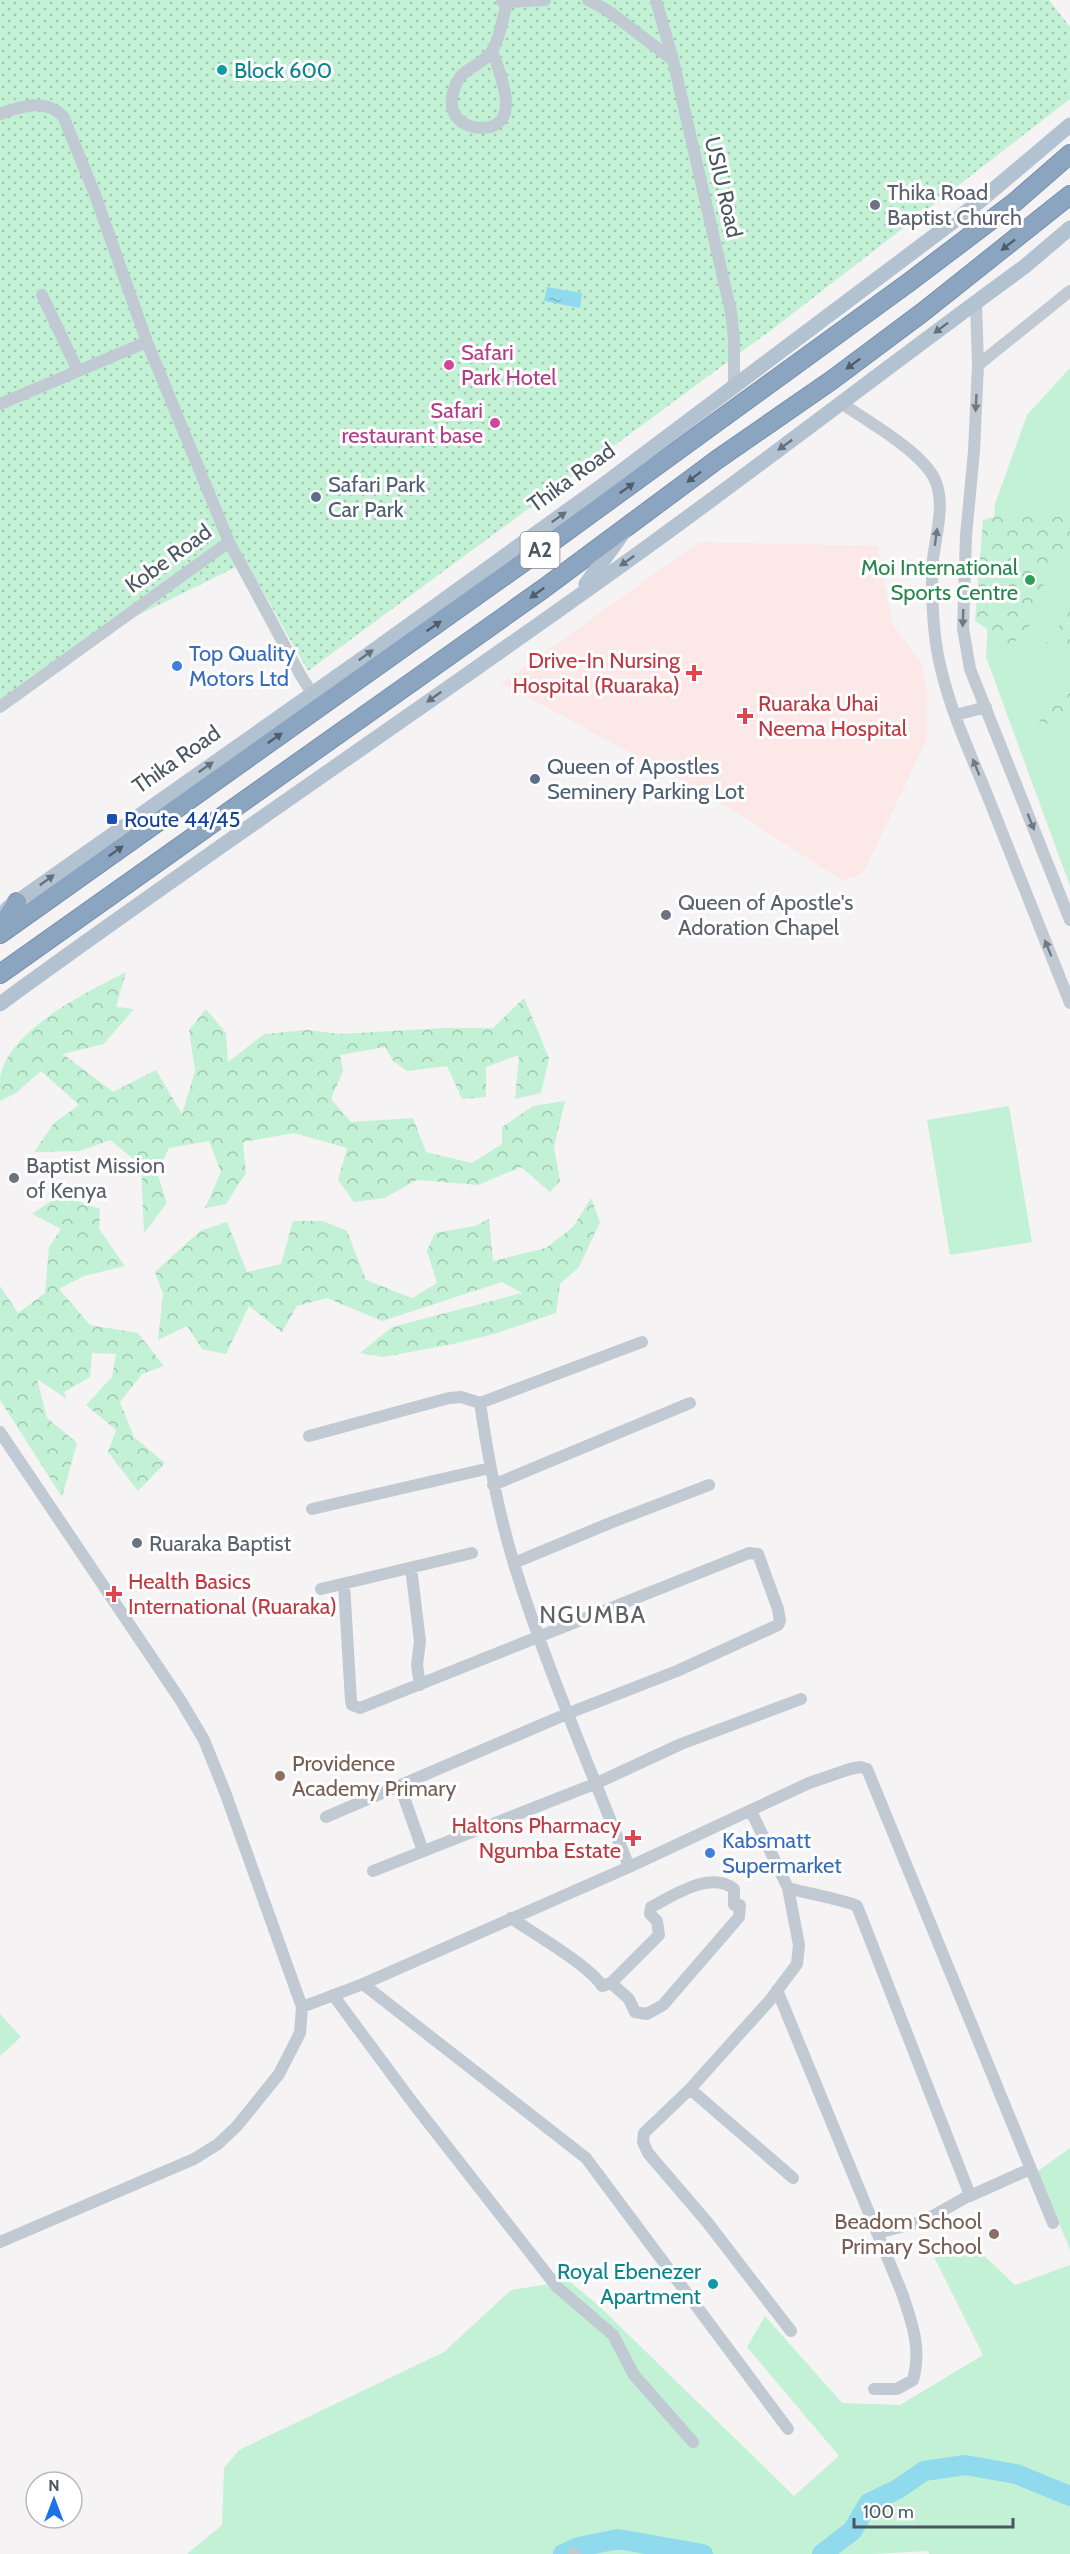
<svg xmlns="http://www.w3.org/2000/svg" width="1070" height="2554" font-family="Cabin,sans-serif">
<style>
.medical{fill:#fce8e6}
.grass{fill:#c3f1d5}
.forest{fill:url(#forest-crowns)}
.garden{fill:url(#garden-dots)}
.water{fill:url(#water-ripples)}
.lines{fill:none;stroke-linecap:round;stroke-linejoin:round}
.river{stroke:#90daee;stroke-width:20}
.highway-casing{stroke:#7690ad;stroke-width:20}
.minor{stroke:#c1cad2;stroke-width:12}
.major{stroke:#b3c2d1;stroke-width:15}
.highway{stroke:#8ba5c1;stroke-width:18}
.oneway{fill:#505e6b}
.oneway2{fill:#64717d}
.oneway3{fill:#6e7983}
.culture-dot{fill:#0f9aa8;stroke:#fff;stroke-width:2}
.worship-dot{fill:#6b7280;stroke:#fff;stroke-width:2}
.hotel-dot{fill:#d1479c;stroke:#fff;stroke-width:2}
.service-dot{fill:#5c6f8a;stroke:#fff;stroke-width:2}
.leisure-dot{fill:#2e9e5b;stroke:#fff;stroke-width:2}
.shop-dot{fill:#3f7fe0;stroke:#fff;stroke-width:2}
.health-dot{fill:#e0444e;stroke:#fff;stroke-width:2}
.transit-dot{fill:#1a4fb4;stroke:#fff;stroke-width:2}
.education-dot{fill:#8d6e63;stroke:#fff;stroke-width:2}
.labels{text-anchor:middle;stroke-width:6;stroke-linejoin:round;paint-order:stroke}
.shield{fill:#fff;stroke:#808990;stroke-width:1.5}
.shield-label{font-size:21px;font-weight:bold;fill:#4a5661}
.culture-label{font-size:22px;fill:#0d838f;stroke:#fff;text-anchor:start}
.street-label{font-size:22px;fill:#4a5661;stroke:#fff}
.worship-label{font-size:22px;fill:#5b616d;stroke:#fff;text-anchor:start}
.hotel-label{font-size:22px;fill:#b23c85;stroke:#fff;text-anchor:start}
.service-label{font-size:22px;fill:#4e5e75;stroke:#fff;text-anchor:start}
.leisure-label{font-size:22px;fill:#27864d;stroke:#fff;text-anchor:end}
.shop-label{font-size:22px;fill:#366cbe;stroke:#fff;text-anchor:start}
.health-label{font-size:22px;fill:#be3a42;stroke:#fff;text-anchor:end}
.transit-label{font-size:22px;fill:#164399;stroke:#fff;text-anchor:start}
.education-label{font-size:22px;fill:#785e54;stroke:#fff;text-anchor:start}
.neighbourhood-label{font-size:24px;letter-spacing:1.5px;fill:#5f6368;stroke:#fff}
</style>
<defs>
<pattern id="forest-crowns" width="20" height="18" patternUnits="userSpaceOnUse" patternTransform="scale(1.5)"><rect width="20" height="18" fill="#c3f1d5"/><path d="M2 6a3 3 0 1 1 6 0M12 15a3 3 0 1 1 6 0" fill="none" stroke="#a0c6b0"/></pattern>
<pattern id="garden-dots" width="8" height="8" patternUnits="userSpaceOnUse" patternTransform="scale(1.5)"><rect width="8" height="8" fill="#c3f1d5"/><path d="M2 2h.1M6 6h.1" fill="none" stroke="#a0c6b0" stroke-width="1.8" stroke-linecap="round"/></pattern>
<pattern id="water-ripples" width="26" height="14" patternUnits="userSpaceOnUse" patternTransform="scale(1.5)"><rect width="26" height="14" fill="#90daee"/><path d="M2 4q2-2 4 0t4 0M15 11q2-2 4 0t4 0" fill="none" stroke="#78b4c4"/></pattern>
</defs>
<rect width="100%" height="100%" fill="#f5f3f3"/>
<path class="medical" d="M 699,542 L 877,546 L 893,626 L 922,663 L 927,694 L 927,738 L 864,872 L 843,881 L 712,797 L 502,683 Z"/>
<path class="grass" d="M 1070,368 L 1070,886 L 986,657 L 995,504 L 1027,415 Z
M 1009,1106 L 1032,1242 L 950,1255 L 927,1120 Z
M 0,2014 L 21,2037 L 0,2056 Z
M 1070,2148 L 1070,2250 L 1038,2171 Z
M 978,2250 L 1015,2285 L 1070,2265 L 1070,2554 L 929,2554 L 928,2551 L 873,2554 L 187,2554 L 222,2525 L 224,2468 L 239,2450 L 444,2352 L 511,2290 L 569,2281 L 598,2305 L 794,2496 L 839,2456 L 747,2347 L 765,2316 L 842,2403 L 900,2405 L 983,2355 L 934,2257 Z"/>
<path class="forest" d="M 1017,511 L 1070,511 L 1070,558 L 1045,577 L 1037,617 L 1011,646 L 975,621 L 983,520 Z
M 1070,611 L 1070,649 L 1046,644 Z
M 1070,688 L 1070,717 L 1038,726 L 1046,707 Z
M 126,972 L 116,1007 L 134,1009 L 104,1044 L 63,1054 L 113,1092 L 156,1070 L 182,1114 L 195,1071 L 189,1030 L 206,1009 L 226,1033 L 228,1062 L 264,1034 L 308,1030 L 340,1034 L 444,1028 L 493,1028 L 524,998 L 549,1058 L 541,1093 L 515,1099 L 519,1055 L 486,1067 L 486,1097 L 462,1099 L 447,1066 L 407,1071 L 393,1061 L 385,1047 L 340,1055 L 343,1071 L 331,1099 L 351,1122 L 413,1118 L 426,1152 L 472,1163 L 502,1144 L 502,1127 L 533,1106 L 565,1101 L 554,1147 L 560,1181 L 550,1192 L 521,1167 L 478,1185 L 417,1180 L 384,1198 L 354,1202 L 338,1180 L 347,1148 L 294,1133 L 243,1142 L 246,1173 L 226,1204 L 205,1208 L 221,1172 L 209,1141 L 169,1148 L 157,1172 L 167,1203 L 144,1233 L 141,1165 L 110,1140 L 80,1151 L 34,1152 L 54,1123 L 79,1105 L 41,1071 L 16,1093 L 0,1101 C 0,1094 0,1085 0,1078 C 8,1030 87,992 126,972 Z
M 60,1195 L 100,1209 L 99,1229 L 125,1266 L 84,1276 L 59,1289 L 90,1325 L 138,1333 L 164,1366 L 142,1374 L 120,1402 L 134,1437 L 165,1463 L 138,1491 L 108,1452 L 116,1430 L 86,1405 L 112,1377 L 116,1354 L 92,1353 L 90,1377 L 64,1392 L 67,1399 L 37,1379 L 47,1418 L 77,1443 L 62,1497 L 0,1400 L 0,1286 L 18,1313 L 45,1293 L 49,1247 L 61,1229 L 32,1214 Z
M 591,1198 L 600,1222 L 579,1267 L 560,1284 L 556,1313 L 494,1334 L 453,1344 L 383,1357 L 360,1353 L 392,1327 L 522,1293 L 502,1282 L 382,1321 L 327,1298 L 297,1306 L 282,1332 L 249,1306 L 226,1354 L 202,1349 L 187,1326 L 158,1340 L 163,1294 L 155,1272 L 200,1231 L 227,1222 L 247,1272 L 281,1264 L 293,1221 L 323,1221 L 347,1231 L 366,1280 L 412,1298 L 437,1283 L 427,1251 L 435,1233 L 475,1226 L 489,1219 L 493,1261 L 546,1248 L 573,1227 Z"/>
<path class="garden" d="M 0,0 L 1049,0 L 1070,27 L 1070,99 L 774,328 L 308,671 L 246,562 L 96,636 L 0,709 Z"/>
<path class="water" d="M 547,287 L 582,293 L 580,308 L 544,301 Z"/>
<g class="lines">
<path class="river" d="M 563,2554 L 579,2547 L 618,2539 L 703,2554
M 822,2554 L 852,2531 L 869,2503 L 898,2489 L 924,2471 L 965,2465 L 1016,2474 L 1070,2496"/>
<defs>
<path id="highway" d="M 0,929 L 17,902
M 0,934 L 549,544 L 908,283 L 1015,202 L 1070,154
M 0,974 L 543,589 L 718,459 L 832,380 L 923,312 L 1070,195"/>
</defs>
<use href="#highway" class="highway-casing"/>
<path class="minor" d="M 588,0 L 607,10 L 673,60
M 656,0 L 673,60 L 731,312 L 734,338 L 734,387
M 502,1 L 507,2 L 545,0
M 492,51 C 499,71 524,126 483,128 C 474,128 465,126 458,119 C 453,113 451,105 452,98 C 457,65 478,71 492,51 C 499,40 504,15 507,2
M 0,114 C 22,106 45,98 63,116 L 94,192 L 147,342 L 229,542 L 301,676 L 312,693
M 42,295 L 78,371
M 976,302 L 978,365 L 974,451 L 966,536 L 963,628 L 970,669 L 1070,920
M 978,365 L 1070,291
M 841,403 C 866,420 924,453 935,480 C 947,507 933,542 932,570 C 932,604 933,640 942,673 C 952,714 970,753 986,792 C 1014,862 1042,932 1070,1003
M 0,404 L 147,342
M 0,707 L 229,542
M 956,715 L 986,707
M 480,1403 C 488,1458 498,1511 514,1564 C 546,1667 590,1767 629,1867
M 0,1432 L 181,1701 L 204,1740 L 225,1792 L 302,2007 L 300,2033 L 279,2074 L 237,2126 L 218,2144 L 194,2159 L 0,2242
M 309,1436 L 449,1398 L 461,1397 L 480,1403 L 642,1342
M 493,1485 L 690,1403
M 312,1509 L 490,1468
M 514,1563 L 615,1521 L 709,1485
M 411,1568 L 420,1641 L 417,1665 L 420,1685
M 321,1589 L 472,1553
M 400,1786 L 423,1851
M 751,1811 L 788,1888 L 799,1945 L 797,1964 L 770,2000 L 690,2089 L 644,2133 L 643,2142 L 648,2153 L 707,2222 L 791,2331
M 326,1817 L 569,1713 L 677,1671 L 778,1625 L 780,1621 L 778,1609 L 758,1554 L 749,1553 L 360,1708 L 352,1705 L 351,1701 L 344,1584
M 373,1871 L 597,1783 L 681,1744 L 801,1699
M 788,1888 C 801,1892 850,1901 857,1906 L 970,2195 L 924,2221 L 877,2233
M 511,1918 C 533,1933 590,1966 602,1986 L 611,1983 L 659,1935 L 657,1921 L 650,1914 L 651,1907 C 673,1896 710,1870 734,1889 L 734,1905 L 740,1905 L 739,1917 L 663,2005 L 647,2014 L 635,2012 L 629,1999 L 611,1983
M 363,1984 L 586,2158 L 788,2429
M 777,1990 L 902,2293 C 912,2323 922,2349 913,2380 L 897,2389 L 874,2389
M 333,1995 L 413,2103 L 557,2287 L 613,2335 L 634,2375 L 693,2442
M 302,2007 L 363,1984 L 629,1867 L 809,1783 L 850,1769 L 860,1767 L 867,1769 L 1053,2223
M 690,2089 L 793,2178
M 970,2196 L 1030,2169
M 574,2554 L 574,2553"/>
<path class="major" d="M 586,584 L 623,533
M 7,909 L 369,654 L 603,485 L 974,206 L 1070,125
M 0,1004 C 213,848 433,702 647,547 C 774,455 898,359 1024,267 L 1070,228"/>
<use href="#highway" class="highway"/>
</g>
<defs><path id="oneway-solid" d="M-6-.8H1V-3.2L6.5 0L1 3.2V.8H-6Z" transform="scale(1.5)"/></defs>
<g class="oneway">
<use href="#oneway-solid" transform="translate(1008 245) rotate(142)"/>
<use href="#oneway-solid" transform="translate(853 364) rotate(143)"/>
<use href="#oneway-solid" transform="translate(694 477) rotate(143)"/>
<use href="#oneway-solid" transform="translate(627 488) rotate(-36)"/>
<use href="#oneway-solid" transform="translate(537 593) rotate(144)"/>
<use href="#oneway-solid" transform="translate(434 626) rotate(-35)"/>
<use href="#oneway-solid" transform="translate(275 738) rotate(-35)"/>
<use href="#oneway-solid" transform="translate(116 851) rotate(-35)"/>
</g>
<g class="oneway2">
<use href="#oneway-solid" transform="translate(941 328) rotate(143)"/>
<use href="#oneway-solid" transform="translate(785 445) rotate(144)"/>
<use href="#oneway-solid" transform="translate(559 517) rotate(-35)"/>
<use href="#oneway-solid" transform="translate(627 561) rotate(145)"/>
<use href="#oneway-solid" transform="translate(366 655) rotate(-36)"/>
<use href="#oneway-solid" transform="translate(434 697) rotate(144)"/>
<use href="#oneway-solid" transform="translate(206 767) rotate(-35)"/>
<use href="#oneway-solid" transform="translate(47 880) rotate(-36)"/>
</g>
<g class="oneway3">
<use href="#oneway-solid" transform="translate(976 403) rotate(93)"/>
<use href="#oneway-solid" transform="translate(936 537) rotate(-82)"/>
<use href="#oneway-solid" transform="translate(963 618) rotate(92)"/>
<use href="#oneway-solid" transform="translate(976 767) rotate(-112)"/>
<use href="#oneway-solid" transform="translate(1031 822) rotate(68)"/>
<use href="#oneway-solid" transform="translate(1048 948) rotate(-112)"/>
</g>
<g class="culture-dot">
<circle cx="222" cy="70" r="6"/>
<circle cx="713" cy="2284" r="6"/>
</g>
<g class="worship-dot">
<circle cx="875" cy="205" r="6"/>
<circle cx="666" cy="915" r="6"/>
<circle cx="14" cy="1178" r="6"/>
<circle cx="137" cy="1543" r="6"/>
</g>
<g class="hotel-dot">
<circle cx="449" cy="365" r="6"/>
<circle cx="495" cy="423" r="6"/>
</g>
<g class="service-dot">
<circle cx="316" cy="497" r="6"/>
<circle cx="535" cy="779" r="6"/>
</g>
<circle class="leisure-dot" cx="1030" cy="580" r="6"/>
<g class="shop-dot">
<circle cx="177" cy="666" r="6"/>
<circle cx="710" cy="1853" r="6"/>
</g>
<g class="health-dot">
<path d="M691 664h6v6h6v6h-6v6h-6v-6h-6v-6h6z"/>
<path d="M742 707h6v6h6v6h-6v6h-6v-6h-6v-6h6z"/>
<path d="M111 1585h6v6h6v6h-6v6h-6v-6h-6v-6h6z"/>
<path d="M630 1829h6v6h6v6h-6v6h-6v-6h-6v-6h6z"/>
</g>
<rect class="transit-dot" x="106" y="813" width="12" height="12" rx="3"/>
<g class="education-dot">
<circle cx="280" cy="1776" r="6"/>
<circle cx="994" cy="2234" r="6"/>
</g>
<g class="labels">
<rect class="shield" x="520.5" y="532" width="39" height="36" rx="4.5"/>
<g class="shield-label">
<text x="540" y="557">A2</text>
</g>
<g class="culture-label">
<text x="234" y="78">Block 600</text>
<text x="701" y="2279" text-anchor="end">Royal Ebenezer<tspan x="701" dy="25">Apartment</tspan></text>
</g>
<g class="street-label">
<text transform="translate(724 187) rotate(77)" y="8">USIU Road</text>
<text transform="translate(571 477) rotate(-36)" y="8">Thika Road</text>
<text transform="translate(168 558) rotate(-36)" y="8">Kobe Road</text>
<text transform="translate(176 759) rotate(-35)" y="8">Thika Road</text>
</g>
<g class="worship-label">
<text x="887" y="200">Thika Road<tspan x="887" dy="25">Baptist Church</tspan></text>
<text x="678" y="910">Queen of Apostle's<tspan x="678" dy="25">Adoration Chapel</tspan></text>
<text x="26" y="1173">Baptist Mission<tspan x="26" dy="25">of Kenya</tspan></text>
<text x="149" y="1551">Ruaraka Baptist</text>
</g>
<g class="hotel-label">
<text x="461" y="360">Safari<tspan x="461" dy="25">Park Hotel</tspan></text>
<text x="483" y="418" text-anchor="end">Safari<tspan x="483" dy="25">restaurant base</tspan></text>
</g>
<g class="service-label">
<text x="328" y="492">Safari Park<tspan x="328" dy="25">Car Park</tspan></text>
<text x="547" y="774">Queen of Apostles<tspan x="547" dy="25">Seminery Parking Lot</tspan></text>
</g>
<g class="leisure-label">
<text x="1018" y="575">Moi International<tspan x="1018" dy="25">Sports Centre</tspan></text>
</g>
<g class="shop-label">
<text x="189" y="661">Top Quality<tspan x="189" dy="25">Motors Ltd</tspan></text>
<text x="722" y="1848">Kabsmatt<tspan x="722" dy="25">Supermarket</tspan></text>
</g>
<g class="health-label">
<text x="680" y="668">Drive-In Nursing<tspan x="680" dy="25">Hospital (Ruaraka)</tspan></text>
<text x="758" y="711" text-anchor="start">Ruaraka Uhai<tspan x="758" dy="25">Neema Hospital</tspan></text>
<text x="128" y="1589" text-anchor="start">Health Basics<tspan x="128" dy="25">International (Ruaraka)</tspan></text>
<text x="621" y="1833">Haltons Pharmacy<tspan x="621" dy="25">Ngumba Estate</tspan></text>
</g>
<g class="transit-label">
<text x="124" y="827">Route 44/45</text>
</g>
<g class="education-label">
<text x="292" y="1771">Providence<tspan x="292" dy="25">Academy Primary</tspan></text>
<text x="982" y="2229" text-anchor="end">Beadom School<tspan x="982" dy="25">Primary School</tspan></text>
</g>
<g class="neighbourhood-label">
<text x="593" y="1623">NGUMBA</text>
</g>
</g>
<g transform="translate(54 2500)"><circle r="28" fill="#ffffff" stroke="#b7bbc0" stroke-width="1.5"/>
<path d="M0-4.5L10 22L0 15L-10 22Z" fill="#1a73e8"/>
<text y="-9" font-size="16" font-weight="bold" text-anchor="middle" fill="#4a5661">N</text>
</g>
<path d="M854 2518v9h159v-9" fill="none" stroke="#4a5661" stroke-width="3"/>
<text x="863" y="2518" font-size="18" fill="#4a5661" stroke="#ffffff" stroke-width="4.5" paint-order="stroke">100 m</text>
</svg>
